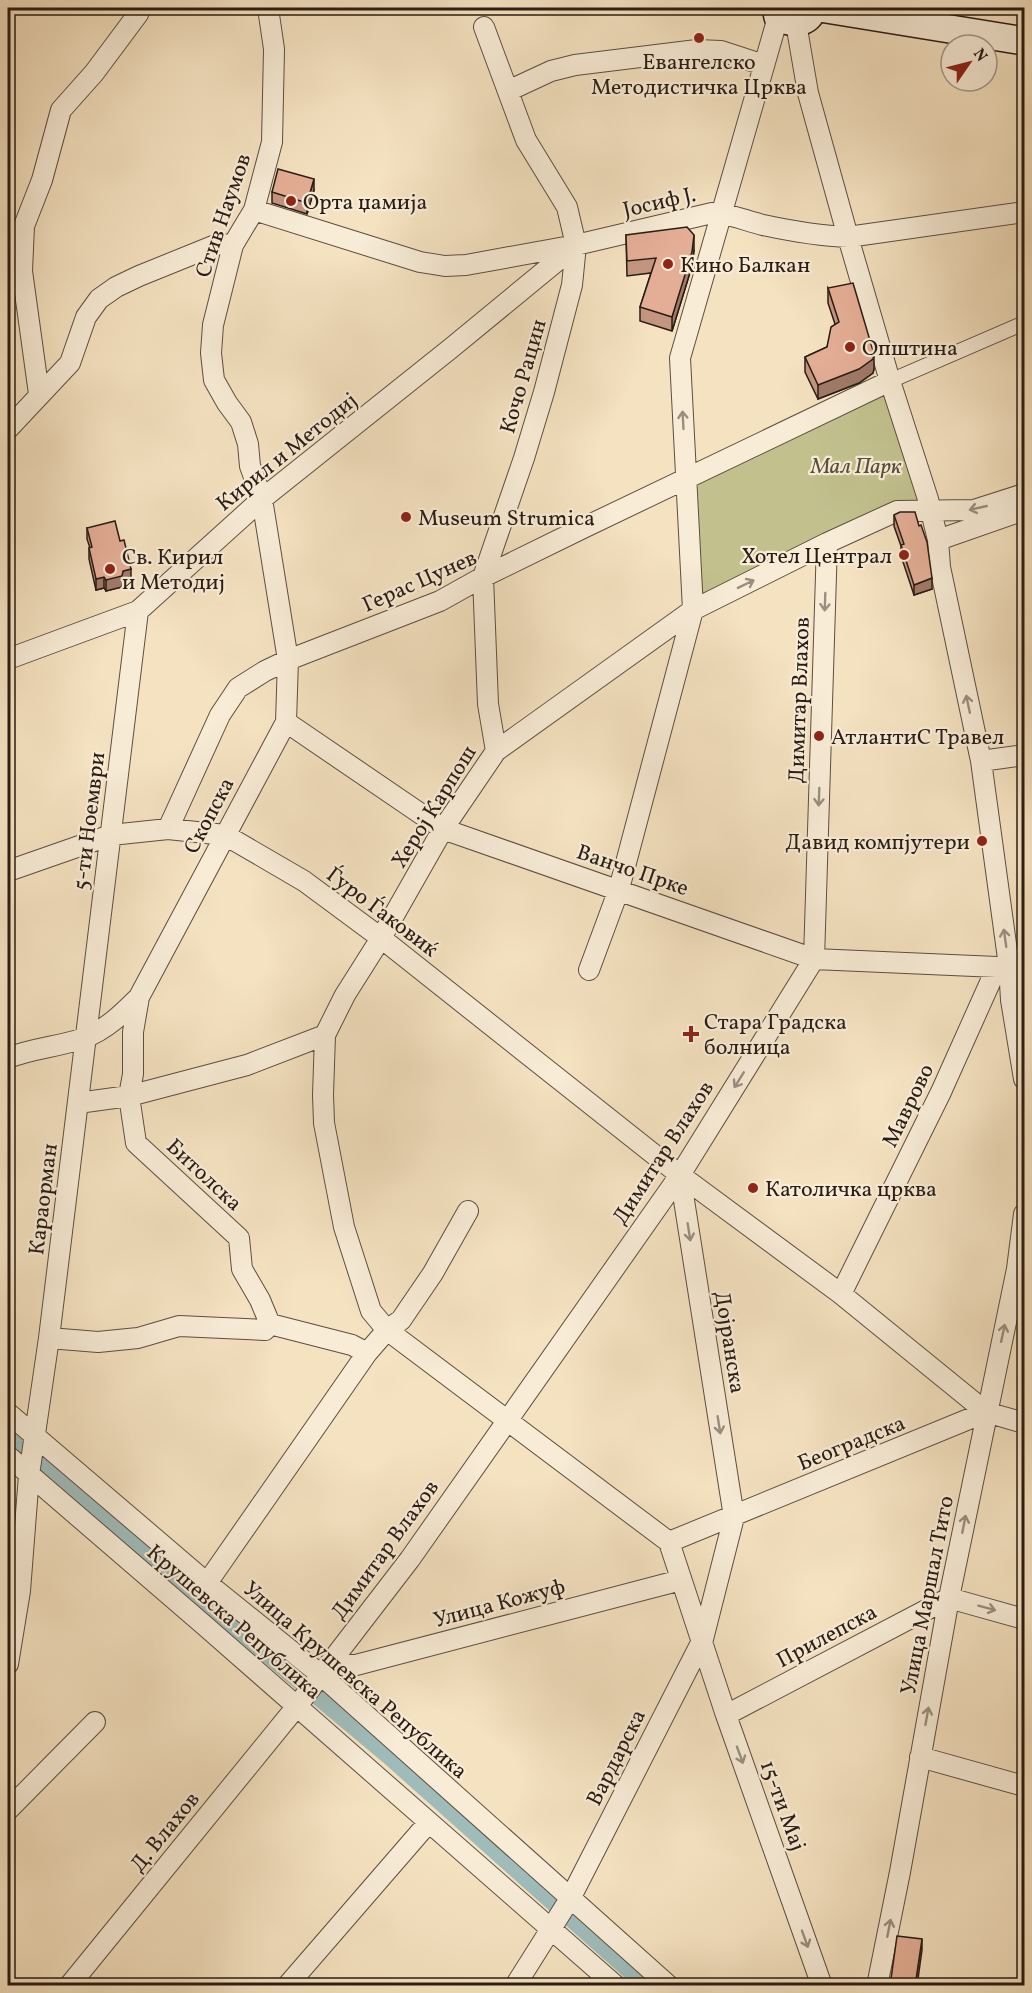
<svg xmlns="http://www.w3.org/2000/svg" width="1032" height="1993" font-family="Vollkorn,serif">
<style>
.green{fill:#c2c18e;stroke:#766e52;stroke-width:1.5}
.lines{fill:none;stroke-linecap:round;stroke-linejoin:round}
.canal{stroke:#9fbcbb;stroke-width:16}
.pedestrian-casing{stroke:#5c4e40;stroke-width:16}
.minor-casing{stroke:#5c4e40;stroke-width:22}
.secondary-casing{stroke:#291c15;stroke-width:30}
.pedestrian{stroke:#f8ecd7;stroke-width:14}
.minor{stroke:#f8ecd7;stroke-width:20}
.secondary{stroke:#f8ecd7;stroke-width:27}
.wall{fill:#c49681;stroke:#291c15;stroke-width:1.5}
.shaded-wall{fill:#a07a69;stroke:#291c15;stroke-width:1.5}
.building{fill:#e4ae96;stroke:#291c15;stroke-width:1.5}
.oneway{stroke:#9b8e80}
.poi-dot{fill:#8f2418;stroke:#f8ecd7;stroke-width:2}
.labels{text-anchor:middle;stroke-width:4.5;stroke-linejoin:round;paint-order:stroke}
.poi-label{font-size:22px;fill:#291c15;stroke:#f8ecd7;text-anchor:start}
.street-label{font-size:22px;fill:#291c15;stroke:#f8ecd7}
.park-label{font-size:22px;font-style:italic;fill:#574e39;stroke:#f8ecd7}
</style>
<rect width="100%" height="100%" fill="#f5e2c1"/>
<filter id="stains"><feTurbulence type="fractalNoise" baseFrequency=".00333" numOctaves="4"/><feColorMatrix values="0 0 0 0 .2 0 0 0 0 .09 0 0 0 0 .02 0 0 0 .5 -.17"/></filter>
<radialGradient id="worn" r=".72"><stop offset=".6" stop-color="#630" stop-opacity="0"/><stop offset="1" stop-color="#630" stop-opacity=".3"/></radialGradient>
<path class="green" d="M 890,381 L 928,499 L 693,610 L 693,486 Z"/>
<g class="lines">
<path class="canal" d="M 8,1438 L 388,1756 L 646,1986"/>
<defs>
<path id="pedestrian" d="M 890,381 L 1024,323"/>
<path id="minor" d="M 796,23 L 808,93 L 848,237 L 890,381 L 928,499 L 938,540 L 940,567 L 981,761 L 1009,966 L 1011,1000 L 1024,1079
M 484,27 L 526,140 L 567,207 L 576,245 L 572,285 L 544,392 L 524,458 L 483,577 L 488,704 L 496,751
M 508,91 L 551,71 L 575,65 L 697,50 L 721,51 L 764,65
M 254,210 L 420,262 L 445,266 L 466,265 L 576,245 L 712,213 C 729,213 746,221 763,225 C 791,231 819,236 848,237 L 1024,212
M 39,394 L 22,271 L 24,226 L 42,180 L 61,110 L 94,73 L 138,14 L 140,8
M 8,429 L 70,363 L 86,317 L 99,299 L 116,287 L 139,276 L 218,244 L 233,245
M 938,540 L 1024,510
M 8,659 L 138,611 L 262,499 L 450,349 L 574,247
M 286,722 L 443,829 L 814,959 L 997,967 L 1024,964
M 981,761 L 1024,755
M 168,829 L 220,715 L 238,688 L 265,671 L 288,660 L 440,601 L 483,577 L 583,528 L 890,381
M 8,871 L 111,835 L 168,829 L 225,835 L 304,881 L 381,938 L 680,1175 L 841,1294 L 986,1412 L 1024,1423
M 589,970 L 619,889 L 693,610 L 680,358 L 778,17
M 325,1035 L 247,1065 L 129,1096 L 136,1143 L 239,1238 L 242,1269 L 260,1300 L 270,1324 L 352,1345 L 367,1353
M 8,1058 C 32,1048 59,1047 84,1038 C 106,1030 123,1013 139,997
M 78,1103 L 129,1096 L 133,1074 L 133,1032 L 139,997 L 286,722 L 288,660 L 262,499 L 250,466 L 248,444 L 241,422 L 227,403 L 214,380 L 211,353 L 213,325 L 233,245 L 254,210 L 272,142 L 274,49 L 268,8
M 841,1294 L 941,1092 L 997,967
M 49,1338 L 98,1342 L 138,1338 L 179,1326 L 265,1330 L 270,1324
M 8,1413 L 207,1583 L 321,1675 L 669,1986
M 8,1456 L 204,1625 L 616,1986
M 669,1542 L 387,1330 L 371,1311 L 344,1227 L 324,1123 L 323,1095 L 325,1035 L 345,995 L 381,938 L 443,829 L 496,751 L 693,610 L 827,543 L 897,511 L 974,510 L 1024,494
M 207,1583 L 367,1353 L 387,1330 L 401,1320 L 433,1273 L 468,1211
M 8,1664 L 20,1591 L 29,1475 L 49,1338 L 138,611
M 329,1665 L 356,1665 L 681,1580
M 726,1715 L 949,1598 L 1024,1619
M 920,1757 L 1024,1786
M 8,1810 L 95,1722
M 69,1986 L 297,1706 L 410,1559 L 680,1175 L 814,959 L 827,543
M 287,1986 L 429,1822
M 515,1986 L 571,1897 L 703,1639 L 734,1517 L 680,1175
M 822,1986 L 726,1715 L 669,1542 L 986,1412
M 877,1986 L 900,1872 L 949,1598 L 1017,1269 L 1024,1214"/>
<path id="secondary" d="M 776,8 L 778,17 C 792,24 809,25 813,8
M 820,8 L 1024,41"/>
</defs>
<use href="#pedestrian" class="pedestrian-casing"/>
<use href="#minor" class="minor-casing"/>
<use href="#secondary" class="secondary-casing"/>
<use href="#pedestrian" class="pedestrian"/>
<use href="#minor" class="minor"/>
<use href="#secondary" class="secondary"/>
</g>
<path class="wall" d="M 314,190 L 307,214 L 272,203 L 272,192 Z
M 626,235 L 694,250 L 692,266 L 672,331 L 640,321 L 640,307 L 651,273 L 627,276 Z
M 828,288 L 874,369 L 873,373 L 859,383 L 818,399 L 805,372 L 805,357 L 827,347 L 835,324 L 828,303 Z
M 894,515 L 932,589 L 914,595 L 901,556 L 901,546 L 894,526 Z
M 87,528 L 120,541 L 131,580 L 123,582 L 122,587 L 106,591 L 104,588 L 96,590 L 89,559 L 89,548 L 90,548 L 87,539 Z"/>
<path class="shaded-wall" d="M 314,179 L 314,190 L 307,214 L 307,203 Z
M 694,235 L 694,250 L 692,266 L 672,331 L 672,317 Z
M 874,354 L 874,369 L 873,373 L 859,383 L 818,399 L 818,385 Z
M 131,569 L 131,580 L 123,582 L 122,587 L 106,591 L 106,580 L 123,571 Z
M 104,577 L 104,588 L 96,590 L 96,579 Z
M 932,578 L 932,589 L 914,595 L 914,585 Z
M 922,1939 L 922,1950 L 917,1986 L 915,1986 Z"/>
<path class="building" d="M 278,169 L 314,179 L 307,203 L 272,192 Z
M 687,227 L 694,235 L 692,252 L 672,317 L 640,307 L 656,258 L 627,261 L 626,235 Z
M 853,283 L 874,354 L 873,359 L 859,369 L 818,385 L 805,357 L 827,347 L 831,327 L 839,322 L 828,288 Z
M 900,512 L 915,512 L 919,526 L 921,525 L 927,542 L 932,578 L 914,585 L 901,545 L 904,544 L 894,515 Z
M 115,521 L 120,541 L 124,540 L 131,569 L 123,571 L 122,576 L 106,580 L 104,577 L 96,579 L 89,548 L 92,547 L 87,528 Z
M 897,1936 L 922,1939 L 915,1986 L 890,1986 Z"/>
<defs><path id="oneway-shaft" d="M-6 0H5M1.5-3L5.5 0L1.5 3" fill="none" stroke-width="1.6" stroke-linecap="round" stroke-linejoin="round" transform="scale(1.5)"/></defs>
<g class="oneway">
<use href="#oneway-shaft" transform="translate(683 420) rotate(-93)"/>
<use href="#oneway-shaft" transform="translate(978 508) rotate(167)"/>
<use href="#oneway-shaft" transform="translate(746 584) rotate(-26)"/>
<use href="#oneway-shaft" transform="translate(825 602) rotate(92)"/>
<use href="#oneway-shaft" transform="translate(968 704) rotate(-102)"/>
<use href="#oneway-shaft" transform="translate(819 797) rotate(92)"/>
<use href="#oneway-shaft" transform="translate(1005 938) rotate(-98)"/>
<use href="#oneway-shaft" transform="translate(739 1080) rotate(122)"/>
<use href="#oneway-shaft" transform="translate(689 1232) rotate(81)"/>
<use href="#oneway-shaft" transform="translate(1003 1333) rotate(-78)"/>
<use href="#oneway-shaft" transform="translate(719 1425) rotate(81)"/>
<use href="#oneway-shaft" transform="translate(964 1524) rotate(-79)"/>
<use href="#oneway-shaft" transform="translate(987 1608) rotate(15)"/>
<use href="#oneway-shaft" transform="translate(927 1716) rotate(-80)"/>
<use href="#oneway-shaft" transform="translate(740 1755) rotate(70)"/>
<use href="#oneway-shaft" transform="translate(889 1928) rotate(-79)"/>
<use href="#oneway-shaft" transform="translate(805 1939) rotate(70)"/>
</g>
<g class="poi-dot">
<circle cx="699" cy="38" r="6"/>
<circle cx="291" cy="201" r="6"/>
<circle cx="668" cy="264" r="6"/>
<circle cx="850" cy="347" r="6"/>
<circle cx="406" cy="517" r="6"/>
<circle cx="904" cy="555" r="6"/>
<circle cx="110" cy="569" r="6"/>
<circle cx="819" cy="736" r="6"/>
<circle cx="982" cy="841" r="6"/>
<path d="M688 1025h6v6h6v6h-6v6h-6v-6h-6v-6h6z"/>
<circle cx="753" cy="1188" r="6"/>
</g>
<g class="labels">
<g class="poi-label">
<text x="699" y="69" text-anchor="middle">Евангелско<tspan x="699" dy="25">Методистичка Црква</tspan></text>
<text x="303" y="209">Орта џамија</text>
<text x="680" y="272">Кино Балкан</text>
<text x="862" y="355">Општина</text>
<text x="418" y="525">Museum Strumica</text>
<text x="892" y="563" text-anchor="end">Хотел Централ</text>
<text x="122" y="564">Св. Кирил<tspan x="122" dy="25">и Методиј</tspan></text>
<text x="831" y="744">АтлантиС Травел</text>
<text x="970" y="849" text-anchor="end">Давид компјутери</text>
<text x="704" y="1029">Стара Градска<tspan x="704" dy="25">болница</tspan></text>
<text x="765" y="1196">Католичка црква</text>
</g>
<g class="street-label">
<text transform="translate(659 201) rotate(-13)" y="8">Јосиф Ј.</text>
<text transform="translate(222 215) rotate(-71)" y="8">Стив Наумов</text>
<text transform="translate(522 376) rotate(-74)" y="8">Кочо Рацин</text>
<text transform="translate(286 451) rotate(-39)" y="8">Кирил и Методиј</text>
<text transform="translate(419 580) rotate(-24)" y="8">Герас Цунев</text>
<text transform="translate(798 700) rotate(-88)" y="8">Димитар Влахов</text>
<text transform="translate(433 806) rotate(-58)" y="8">Херој Карпош</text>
<text transform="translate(208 815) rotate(-62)" y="8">Скопска</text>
<text transform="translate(88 821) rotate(-83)" y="8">5-ти Ноември</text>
<text transform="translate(633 869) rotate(19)" y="8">Ванчо Прке</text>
<text transform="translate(383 911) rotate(37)" y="8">Ѓуро Ѓаковиќ</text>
<text transform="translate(907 1105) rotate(-64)" y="8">Маврово</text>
<text transform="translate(662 1152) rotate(-57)" y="8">Димитар Влахов</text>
<text transform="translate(205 1174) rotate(43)" y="8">Битолска</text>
<text transform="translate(42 1199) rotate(-83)" y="8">Караорман</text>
<text transform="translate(731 1342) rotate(81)" y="8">Дојранска</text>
<text transform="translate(851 1442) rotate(-22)" y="8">Београдска</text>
<text transform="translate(384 1549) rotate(-54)" y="8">Димитар Влахов</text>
<text transform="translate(926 1595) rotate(-79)" y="8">Улица Маршал Тито</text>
<text transform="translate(499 1602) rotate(-15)" y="8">Улица Кожуф</text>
<text transform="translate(235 1621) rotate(41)" y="8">Крушевска Република</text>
<text transform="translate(826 1635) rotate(-28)" y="8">Прилепска</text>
<text transform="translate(356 1679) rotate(41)" y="8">Улица Крушевска Република</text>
<text transform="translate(615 1757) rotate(-63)" y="8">Вардарска</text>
<text transform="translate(784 1805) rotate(70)" y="8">15-ти Мај</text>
<text transform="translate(164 1831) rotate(-51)" y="8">Д. Влахов</text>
</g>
<g class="park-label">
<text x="856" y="473">Мал Парк</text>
</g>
</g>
<rect width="1032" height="1993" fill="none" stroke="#f5e2c1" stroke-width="30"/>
<rect x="9" y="9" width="1014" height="1975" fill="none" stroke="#291c15" stroke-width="3"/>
<rect x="15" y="15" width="1002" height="1963" fill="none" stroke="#291c15" stroke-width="1.5"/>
<g transform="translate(969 63) rotate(55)"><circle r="28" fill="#f8ecd7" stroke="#a59989" stroke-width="1.5"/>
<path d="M0-4.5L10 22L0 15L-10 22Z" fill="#8f2418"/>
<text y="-9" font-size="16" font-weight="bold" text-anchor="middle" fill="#291c15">N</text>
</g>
<rect width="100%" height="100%" filter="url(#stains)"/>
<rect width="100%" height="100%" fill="url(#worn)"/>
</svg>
